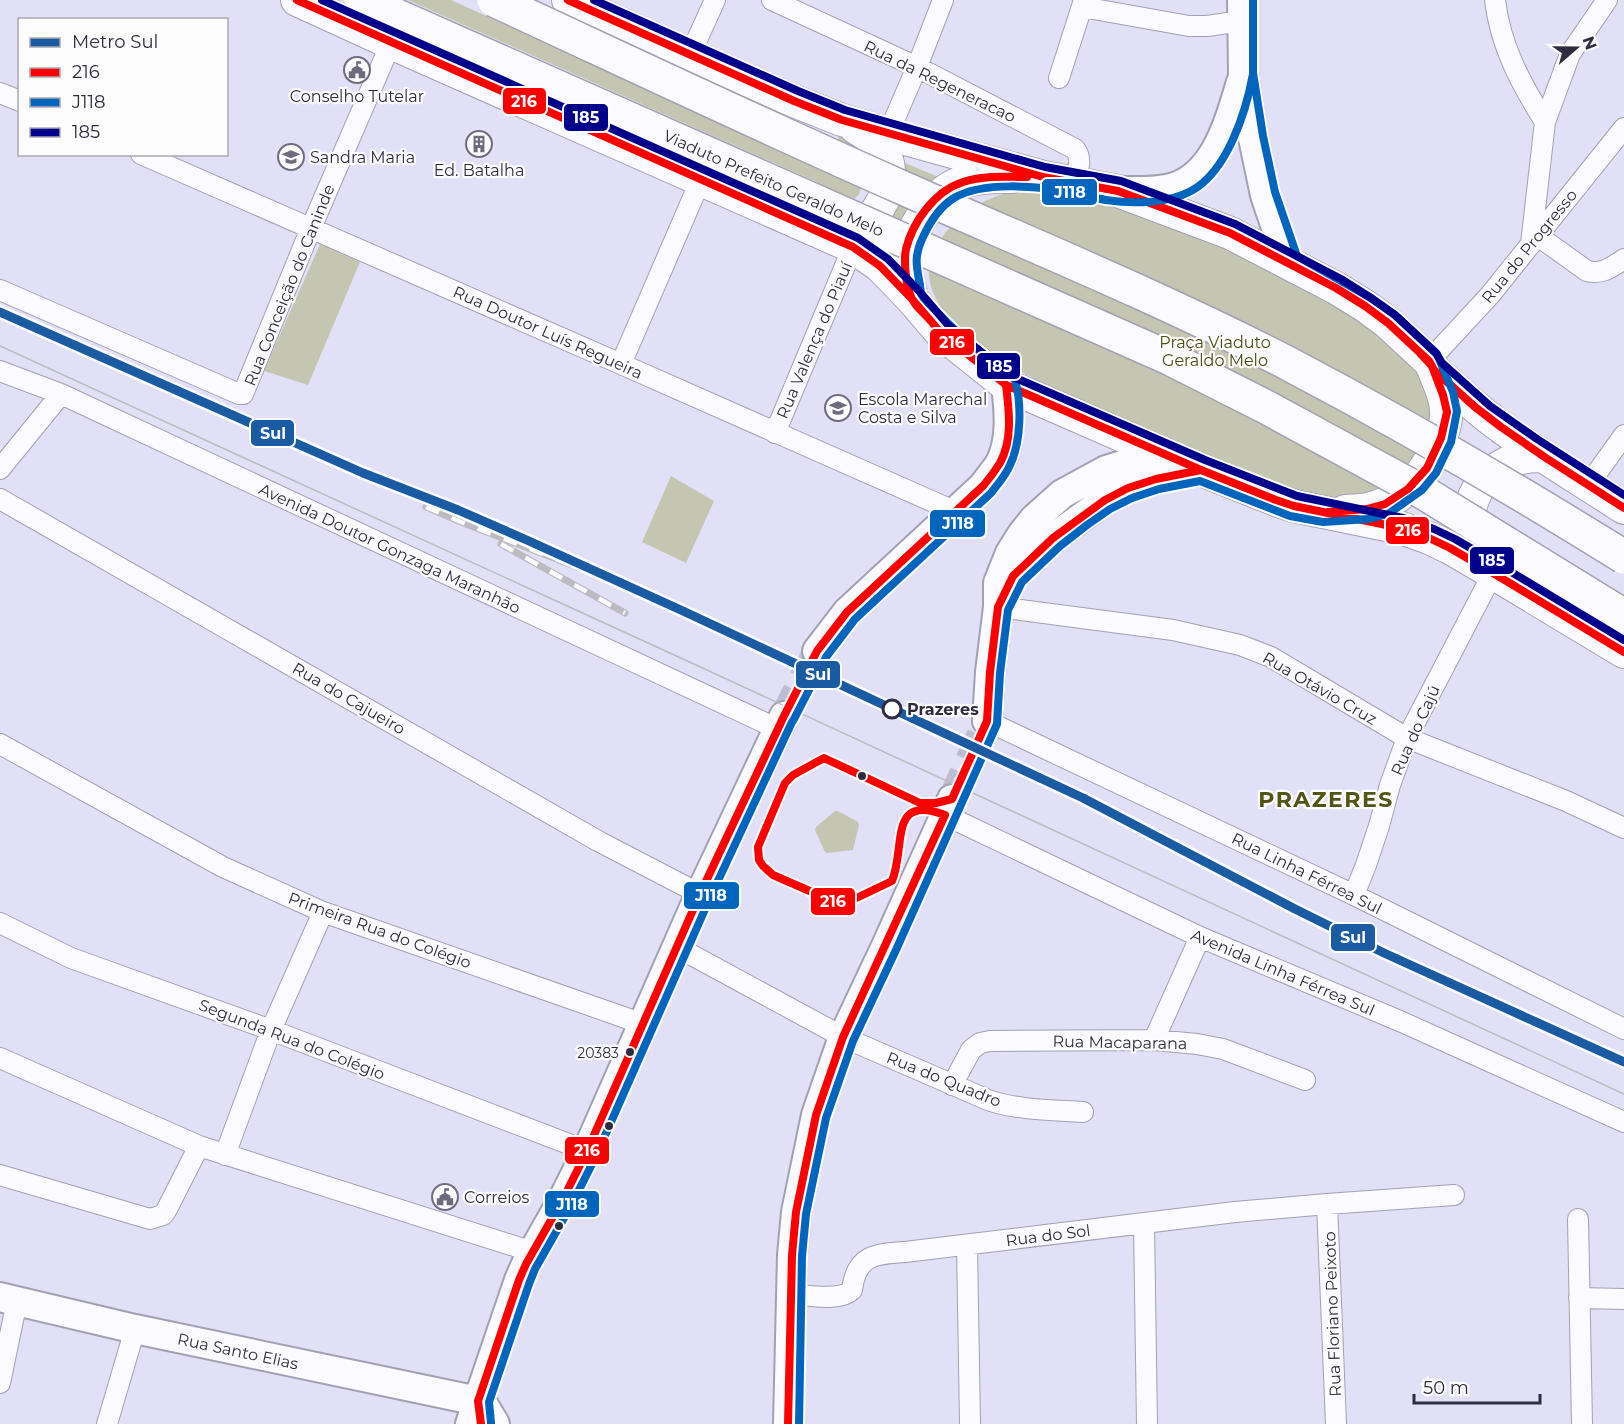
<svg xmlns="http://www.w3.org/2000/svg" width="1624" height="1424" font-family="Montserrat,sans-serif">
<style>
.green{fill:#c5c6b2}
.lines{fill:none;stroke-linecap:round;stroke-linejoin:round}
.secondary-tunnel{stroke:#bebcd1;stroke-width:28;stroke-dasharray:28 14;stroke-linecap:butt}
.minor-casing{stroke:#a2a0b2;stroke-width:22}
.secondary-casing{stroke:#a2a0b2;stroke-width:32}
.primary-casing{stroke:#a2a0b2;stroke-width:34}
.minor{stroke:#fbfafe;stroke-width:20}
.secondary{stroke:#fbfafe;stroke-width:28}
.primary{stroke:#fbfafe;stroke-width:32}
.tram{stroke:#bcbbc1;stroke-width:1.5}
.rail-casing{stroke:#bcbbc1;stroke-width:7}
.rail{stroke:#fdfdfd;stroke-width:4.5;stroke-dasharray:14;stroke-linecap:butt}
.trunk-bridge-casing{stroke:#a2a0b2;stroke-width:36;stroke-linecap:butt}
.trunk-bridge{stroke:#fbfafe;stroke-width:33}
.bus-1-casing{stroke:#fdfdfd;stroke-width:12}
.bus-2-casing{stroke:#fdfdfd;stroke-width:12}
.bus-3-casing{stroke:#fdfdfd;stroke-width:12}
.bus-1{stroke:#f00;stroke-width:8}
.bus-2{stroke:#0065bd;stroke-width:8}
.bus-3{stroke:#00008b;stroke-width:8}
.metro-1-casing{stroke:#fdfdfd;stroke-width:14}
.metro-1{stroke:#1a5ba3;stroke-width:9}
.stop-dot{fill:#fdfdfd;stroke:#2f2c3f;stroke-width:3}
.bus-dot{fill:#2f2c3f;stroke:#fdfdfd;stroke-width:2}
.labels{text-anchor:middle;stroke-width:4.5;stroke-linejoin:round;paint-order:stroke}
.bus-label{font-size:14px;fill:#2f2c3f;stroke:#fdfdfd;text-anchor:end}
.street-label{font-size:16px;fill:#2f2c3f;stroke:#fdfdfd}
.poi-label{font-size:16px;fill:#2f2c3f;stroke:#fdfdfd;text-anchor:start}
.park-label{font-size:16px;fill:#4b4c14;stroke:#fdfdfd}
.stop-label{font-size:16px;font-weight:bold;fill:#2f2c3f;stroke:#fdfdfd;text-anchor:start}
.district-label{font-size:22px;font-weight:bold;letter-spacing:1.5px;fill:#535418;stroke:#fdfdfd}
.line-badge{stroke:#fdfdfd;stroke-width:2}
.badge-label{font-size:16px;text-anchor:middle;font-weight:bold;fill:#fff}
</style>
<rect width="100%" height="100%" fill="#e2e0f6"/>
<path class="green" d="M 408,0 L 451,0 L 823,169 L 840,135 L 863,153 L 867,167 L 859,194 L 845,209 L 802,214 L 817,182 Z
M 905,163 L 941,178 L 898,272 L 861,245 L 903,181 Z
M 1031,189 L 1075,189 L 1237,250 L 1385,327 L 1440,395 L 1409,480 L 1351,501 L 1294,495 L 1052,388 C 1012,368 935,327 929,277 C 928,268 931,259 935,251 C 939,242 943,234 950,228 C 977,202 994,193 1031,189 Z
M 320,244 L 360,262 L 308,385 L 264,371 Z
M 671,476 L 714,501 L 686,563 L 642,542 Z
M 835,811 L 838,811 L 858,822 L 859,825 L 853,850 L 827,853 L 825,852 L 815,830 L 816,827 Z"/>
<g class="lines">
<path class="secondary-tunnel" d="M 784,716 L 817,651
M 952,799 L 987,721"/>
<defs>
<path id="minor" d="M 772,0 L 917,67 L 1075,149 C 1083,159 1078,171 1074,182
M 1495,0 C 1500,45 1521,84 1545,122
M 1082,7 L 1189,26 L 1207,26 L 1242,21
M 690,55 L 715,0
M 1059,78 L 1084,0
M 0,93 L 20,101
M 888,134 L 917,67 L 943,0
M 141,154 L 621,364 L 954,511
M 1538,236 L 1587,271 C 1602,275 1612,267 1624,259
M 1531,244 L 1545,122 L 1570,54 L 1607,0
M 0,290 L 239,394 L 243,394 L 311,228 L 391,43
M 1429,361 L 1490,295 L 1624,128
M 621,364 L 701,179
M 0,371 L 61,394 L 778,729
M 775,433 L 853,247
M 0,469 L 61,394
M 1589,484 L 1624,435
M 0,499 L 598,841 L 700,894
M 998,607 L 1173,630 L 1240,645 L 1271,657 L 1407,738 L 1566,801 L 1624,828
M 987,721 L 1354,895 L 1624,1029
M 0,744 L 223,867 L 323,912 L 643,1024
M 945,815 L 1200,937 L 1402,1022 L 1624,1122
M 1354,895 L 1366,865 L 1379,826 L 1390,785 L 1407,738 L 1493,573
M 0,923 L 71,958 L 271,1030 L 587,1151
M 677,947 L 843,1037 L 988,1100 C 1016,1110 1053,1110 1083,1112
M 1154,1040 L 1200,937
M 0,1058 L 199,1146 L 533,1252
M 952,1085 L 971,1050 L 980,1043 L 990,1041 L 1154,1040 L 1197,1044 L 1223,1049 L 1305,1080
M 225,1155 L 271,1030 L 323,912
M 0,1175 L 150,1219 L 163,1215 L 166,1211 L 199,1146
M 1327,1204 L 1336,1424
M 1578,1219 L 1582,1424
M 1144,1224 L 1147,1424
M 967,1245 L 970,1424
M 791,1294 C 807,1295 840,1302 852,1290 C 856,1255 875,1254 905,1252 L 1235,1212 L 1327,1204 L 1454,1195
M 1579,1298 L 1624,1299
M 0,1383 L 17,1301
M 107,1424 L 135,1329"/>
<path id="secondary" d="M 1242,0 L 1243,74 L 1253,138 L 1265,195 L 1288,263
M 1120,191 C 1135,191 1151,192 1166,189 C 1214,181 1229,122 1241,82
M 1007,589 L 1013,576 L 1029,559 L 1053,538 L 1105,500 L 1128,488 L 1156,479 L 1201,470
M 817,651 L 847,612 L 983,486 C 988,479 995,471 1000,463 C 1012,440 1009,410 1006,385
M 987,721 L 990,672 L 998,607 L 998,583 L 1010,553 L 1022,534 L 1034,519 L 1062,494 L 1106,470 L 1138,460 L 1167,454
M 0,1297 L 135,1329 L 478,1401
M 478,1401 L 483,1404 L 495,1424
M 470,1424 L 519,1280 L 526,1264 L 563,1199 L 587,1151 L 700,894 L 784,716
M 788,1424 L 792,1255 L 796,1212 L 816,1115 L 843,1037 L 886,946 L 952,799"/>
<path id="primary" d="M 297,0 L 391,43 L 853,247 L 880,266 L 912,299 L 941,333 L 1006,385 L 1201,470 L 1276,500 L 1294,506 L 1401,528 L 1429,538 L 1450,548 L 1493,573 L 1624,652
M 568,0 L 690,55 L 794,101 L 842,120 L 888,134 L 1043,177 L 1118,191 L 1230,233 L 1336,288 L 1365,306 L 1388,323 L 1429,361 L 1434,370 C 1456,390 1477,410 1501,427 C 1540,456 1583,481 1624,508
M 839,229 C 847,229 855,228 862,224 C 884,211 897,176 884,153 C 877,142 867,134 856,128
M 912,299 C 909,284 904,269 905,253 C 907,243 913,232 918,223 C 942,182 966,176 1012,177
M 1345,511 C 1352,510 1361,511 1368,509 C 1401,502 1421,479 1435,451 C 1441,439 1447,424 1446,411 C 1446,397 1439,384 1434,371
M 1473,546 C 1457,497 1492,455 1541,456"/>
</defs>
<use href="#minor" class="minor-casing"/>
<use href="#secondary" class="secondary-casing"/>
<use href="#primary" class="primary-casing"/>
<use href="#minor" class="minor"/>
<use href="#secondary" class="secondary"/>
<use href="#primary" class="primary"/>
<path class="tram" d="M 0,346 L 683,659 L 1624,1094"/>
<defs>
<path id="rail" d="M 426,507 L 461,522 L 636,590
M 501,544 L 625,613"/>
</defs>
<use href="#rail" class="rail-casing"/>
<use href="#rail" class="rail"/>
<defs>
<path id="trunk-bridge" d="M 361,0 L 1169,358 L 1266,407 L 1426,494 L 1624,616
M 494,0 C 630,63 765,127 903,188 C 1032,245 1163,299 1289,364 C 1403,424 1515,489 1624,557"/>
</defs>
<use href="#trunk-bridge" class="trunk-bridge-casing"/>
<use href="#trunk-bridge" class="trunk-bridge"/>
<defs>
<path id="bus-1" d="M 297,0 L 853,247 L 880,266 L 912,299 L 941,333 L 1006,385 L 1201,470 L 1276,500 L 1294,506 L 1401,528 L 1429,538 L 1450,548 L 1493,573 L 1624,652
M 568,0 L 794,101 L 842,120 L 1043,177 L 1118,191 L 1230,233 L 1336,288 L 1365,306 L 1388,323 L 1429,361 L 1434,370 L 1475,407 L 1501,427 L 1546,458 L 1624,508
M 930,320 C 924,313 916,307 912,299 C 909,293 907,284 906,277 C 905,268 904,258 906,249 C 913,221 935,191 963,182 C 983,175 1006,177 1027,177
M 1328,512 L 1367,509 L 1385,504 L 1408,489 L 1427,468 L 1441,438 L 1447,412 L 1443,395 L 1432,366 L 1420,353
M 481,1424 L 478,1401 L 519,1280 L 526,1264 L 563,1199 L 587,1151 L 700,894 L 784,716 L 817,651 L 847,612 L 983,486 C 989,479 995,471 1000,463 C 1013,440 1009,410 1006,385
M 788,1424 L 792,1255 L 796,1212 L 816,1115 L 843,1037 L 945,815 C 888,793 906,847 892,881 L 848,902 L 837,903 L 773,875 L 763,866 L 759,860 L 758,847 L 785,783 L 793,775 L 824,758 L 920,803 L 936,803 L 952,799 L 987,721 L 990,672 L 998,607 L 1013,576 L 1053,538 L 1105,500 L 1128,488 L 1156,479 L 1201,470"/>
<path id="bus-2" d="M 793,721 L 826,657 L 855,619 L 991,493 C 998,484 1006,475 1010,465 C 1021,442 1022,404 1015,380 C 1007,371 996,364 987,357 C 969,343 952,328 936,311 C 932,306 924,300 921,294 C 921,292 920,287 920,285 C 916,265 914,256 923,237 C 930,222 939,207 954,198 C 982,181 1038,186 1070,192 C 1082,194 1094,198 1106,200 C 1132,204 1167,204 1191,191 C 1227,172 1246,112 1253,74
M 491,1423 L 489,1402 L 529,1284 L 535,1269 L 572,1204 L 596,1156 L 710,898 L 792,722
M 799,1424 L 802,1256 L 806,1214 L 826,1118 L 853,1041 L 896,950 L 997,724 L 1000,673 L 1008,610 L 1022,582 L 1060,546 L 1087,525 L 1110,509 L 1132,498 L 1159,489 L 1200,481 L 1290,516 L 1323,522 L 1369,519 L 1388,514 L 1422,490 L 1436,473 L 1451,442 L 1457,411 L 1453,392 L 1437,354 L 1395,315 L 1371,298 L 1297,256 L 1275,192 L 1263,136 L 1253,73 L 1253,0"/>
<path id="bus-3" d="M 322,0 L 858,238 L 888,259 L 920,292 L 948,325 L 1011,376 L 1205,460 L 1297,496 L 1403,518 L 1434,529 L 1455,539 L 1498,564 L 1624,640
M 594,0 L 798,91 L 845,110 L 1045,167 L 1121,181 L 1235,224 L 1341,279 L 1371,298 L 1395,315 L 1436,353 L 1442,363 L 1490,406 L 1537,439 L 1624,495"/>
</defs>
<use href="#bus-1" class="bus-1-casing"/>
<use href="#bus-2" class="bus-2-casing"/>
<use href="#bus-3" class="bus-3-casing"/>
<use href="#bus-1" class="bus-1"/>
<use href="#bus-2" class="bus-2"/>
<use href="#bus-3" class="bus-3"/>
<defs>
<path id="metro-1" d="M 0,312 L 363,473 L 458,510 L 529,541 L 683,611 L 1083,798 L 1295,909 L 1384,953 L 1624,1062"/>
</defs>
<use href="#metro-1" class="metro-1-casing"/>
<use href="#metro-1" class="metro-1"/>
</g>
<defs>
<symbol id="civic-ring" viewBox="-11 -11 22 22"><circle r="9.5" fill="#fdfdfd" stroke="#6e6b7f" stroke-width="1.5"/><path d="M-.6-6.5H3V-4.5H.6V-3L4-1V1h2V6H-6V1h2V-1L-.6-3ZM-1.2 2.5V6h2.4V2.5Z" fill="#6e6b7f"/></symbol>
<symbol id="building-ring" viewBox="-11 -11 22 22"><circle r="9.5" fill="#fdfdfd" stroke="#6e6b7f" stroke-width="1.5"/><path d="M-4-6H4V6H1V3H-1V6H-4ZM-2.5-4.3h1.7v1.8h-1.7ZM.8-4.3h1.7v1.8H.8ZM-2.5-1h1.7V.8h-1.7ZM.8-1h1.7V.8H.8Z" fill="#6e6b7f"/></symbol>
<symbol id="school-ring" viewBox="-11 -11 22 22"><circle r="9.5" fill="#fdfdfd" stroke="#6e6b7f" stroke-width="1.5"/><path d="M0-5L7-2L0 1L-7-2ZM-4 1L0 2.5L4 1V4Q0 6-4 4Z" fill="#6e6b7f"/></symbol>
</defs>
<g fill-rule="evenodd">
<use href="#civic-ring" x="342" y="55" width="30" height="30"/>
<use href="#building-ring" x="464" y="129" width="30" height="30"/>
<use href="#school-ring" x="276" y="142" width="30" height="30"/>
<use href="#school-ring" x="823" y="393" width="30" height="30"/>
<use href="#civic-ring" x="430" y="1182" width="30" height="30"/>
</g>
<circle class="stop-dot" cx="892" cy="709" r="9"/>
<g class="bus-dot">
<circle cx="862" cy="776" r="5"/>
<circle cx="630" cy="1052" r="5"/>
<circle cx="609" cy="1126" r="5"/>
<circle cx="559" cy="1226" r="5"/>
</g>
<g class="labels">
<g class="bus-label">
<text x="619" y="1058">20383</text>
</g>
<g class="street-label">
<text transform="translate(940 81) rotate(26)" y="6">Rua da Regeneracao</text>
<text transform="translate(774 183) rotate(24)" y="6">Viaduto Prefeito Geraldo Melo</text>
<text transform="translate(1529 246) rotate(-51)" y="6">Rua do Progresso</text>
<text transform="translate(289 285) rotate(-68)" y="6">Rua Conceição do Caninde</text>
<text transform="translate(548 332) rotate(24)" y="6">Rua Doutor Luís Regueira</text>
<text transform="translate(814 340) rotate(-67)" y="6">Rua Valença do Piauí</text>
<text transform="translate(390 548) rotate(25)" y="6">Avenida Doutor Gonzaga Maranhão</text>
<text transform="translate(1320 688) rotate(30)" y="6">Rua Otávio Cruz</text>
<text transform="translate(349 698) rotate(30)" y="6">Rua do Cajueiro</text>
<text transform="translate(1415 730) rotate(-66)" y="6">Rua do Cajú</text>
<text transform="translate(1307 873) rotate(26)" y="6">Rua Linha Férrea Sul</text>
<text transform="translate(380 930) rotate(20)" y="6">Primeira Rua do Colégio</text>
<text transform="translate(1283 972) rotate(23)" y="6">Avenida Linha Férrea Sul</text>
<text transform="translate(292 1039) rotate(21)" y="6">Segunda Rua do Colégio</text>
<text transform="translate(1120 1042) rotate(1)" y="6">Rua Macaparana</text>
<text transform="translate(944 1079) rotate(22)" y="6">Rua do Quadro</text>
<text transform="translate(1048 1235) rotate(-7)" y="6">Rua do Sol</text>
<text transform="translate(1332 1314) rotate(-92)" y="6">Rua Floriano Peixoto</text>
<text transform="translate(238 1351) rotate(12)" y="6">Rua Santo Elias</text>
</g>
<g class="poi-label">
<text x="357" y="102" text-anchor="middle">Conselho Tutelar</text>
<text x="310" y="163">Sandra Maria</text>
<text x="479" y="176" text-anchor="middle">Ed. Batalha</text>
<text x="858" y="405">Escola Marechal<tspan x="858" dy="18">Costa e Silva</tspan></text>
<text x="464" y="1203">Correios</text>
</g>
<g class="park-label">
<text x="1215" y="348">Praça Viaduto<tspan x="1215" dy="18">Geraldo Melo</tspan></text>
</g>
<g class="stop-label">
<text x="907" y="715">Prazeres</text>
</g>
<g class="district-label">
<text x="1326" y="807">PRAZERES</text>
</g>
</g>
<g class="line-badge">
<rect x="502" y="87" width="45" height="28" rx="6" fill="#f00"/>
<rect x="563" y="103" width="46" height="29" rx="6" fill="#00008b"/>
<rect x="1041" y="178" width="57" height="28" rx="6" fill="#0065bd"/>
<rect x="929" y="328" width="46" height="28" rx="6" fill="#f00"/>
<rect x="976" y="352" width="45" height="28" rx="6" fill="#00008b"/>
<rect x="250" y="419" width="45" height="28" rx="6" fill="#1a5ba3"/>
<rect x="929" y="509" width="57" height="29" rx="6" fill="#0065bd"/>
<rect x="1385" y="516" width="45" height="29" rx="6" fill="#f00"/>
<rect x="1469" y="546" width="46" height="29" rx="6" fill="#00008b"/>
<rect x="795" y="660" width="46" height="29" rx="6" fill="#1a5ba3"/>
<rect x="683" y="881" width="57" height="29" rx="6" fill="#0065bd"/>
<rect x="810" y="887" width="46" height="29" rx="6" fill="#f00"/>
<rect x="1330" y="923" width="46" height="29" rx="6" fill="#1a5ba3"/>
<rect x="564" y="1136" width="46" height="29" rx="6" fill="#f00"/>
<rect x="544" y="1190" width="56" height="28" rx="6" fill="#0065bd"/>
</g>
<g class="badge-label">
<text x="524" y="107">216</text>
<text x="586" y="123">185</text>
<text x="1070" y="198">J118</text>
<text x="952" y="348">216</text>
<text x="999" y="372">185</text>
<text x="273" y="439">Sul</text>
<text x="958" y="529">J118</text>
<text x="1408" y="536">216</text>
<text x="1492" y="566">185</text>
<text x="818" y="680">Sul</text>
<text x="711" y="901">J118</text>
<text x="833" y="907">216</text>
<text x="1353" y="943">Sul</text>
<text x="587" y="1156">216</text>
<text x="572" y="1210">J118</text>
</g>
<rect x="18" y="18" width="210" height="138" fill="#fdfdfd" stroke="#aba9b1" stroke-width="1.5"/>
<rect x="30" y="38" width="30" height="9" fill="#1a5ba3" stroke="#aba9b1" stroke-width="1.5"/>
<text x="72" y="48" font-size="18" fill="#2f2c3f">Metro Sul</text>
<rect x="30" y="68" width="30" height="9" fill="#ff0000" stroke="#aba9b1" stroke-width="1.5"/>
<text x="72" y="78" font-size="18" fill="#2f2c3f">216</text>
<rect x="30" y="98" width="30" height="9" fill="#0065bd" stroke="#aba9b1" stroke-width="1.5"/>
<text x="72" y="108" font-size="18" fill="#2f2c3f">J118</text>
<rect x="30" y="128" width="30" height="9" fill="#00008b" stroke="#aba9b1" stroke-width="1.5"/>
<text x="72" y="138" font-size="18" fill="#2f2c3f">185</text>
<g transform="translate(1576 48) rotate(70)" stroke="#fdfdfd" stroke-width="4.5" paint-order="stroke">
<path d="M0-4.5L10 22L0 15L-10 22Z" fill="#2f2c3f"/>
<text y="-9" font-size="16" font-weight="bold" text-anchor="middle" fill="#2f2c3f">N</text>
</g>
<path d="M1414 1394v9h126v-9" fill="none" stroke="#2f2c3f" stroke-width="3"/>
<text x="1423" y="1394" font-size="18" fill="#2f2c3f" stroke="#fdfdfd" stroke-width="4.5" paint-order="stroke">50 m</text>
</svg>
